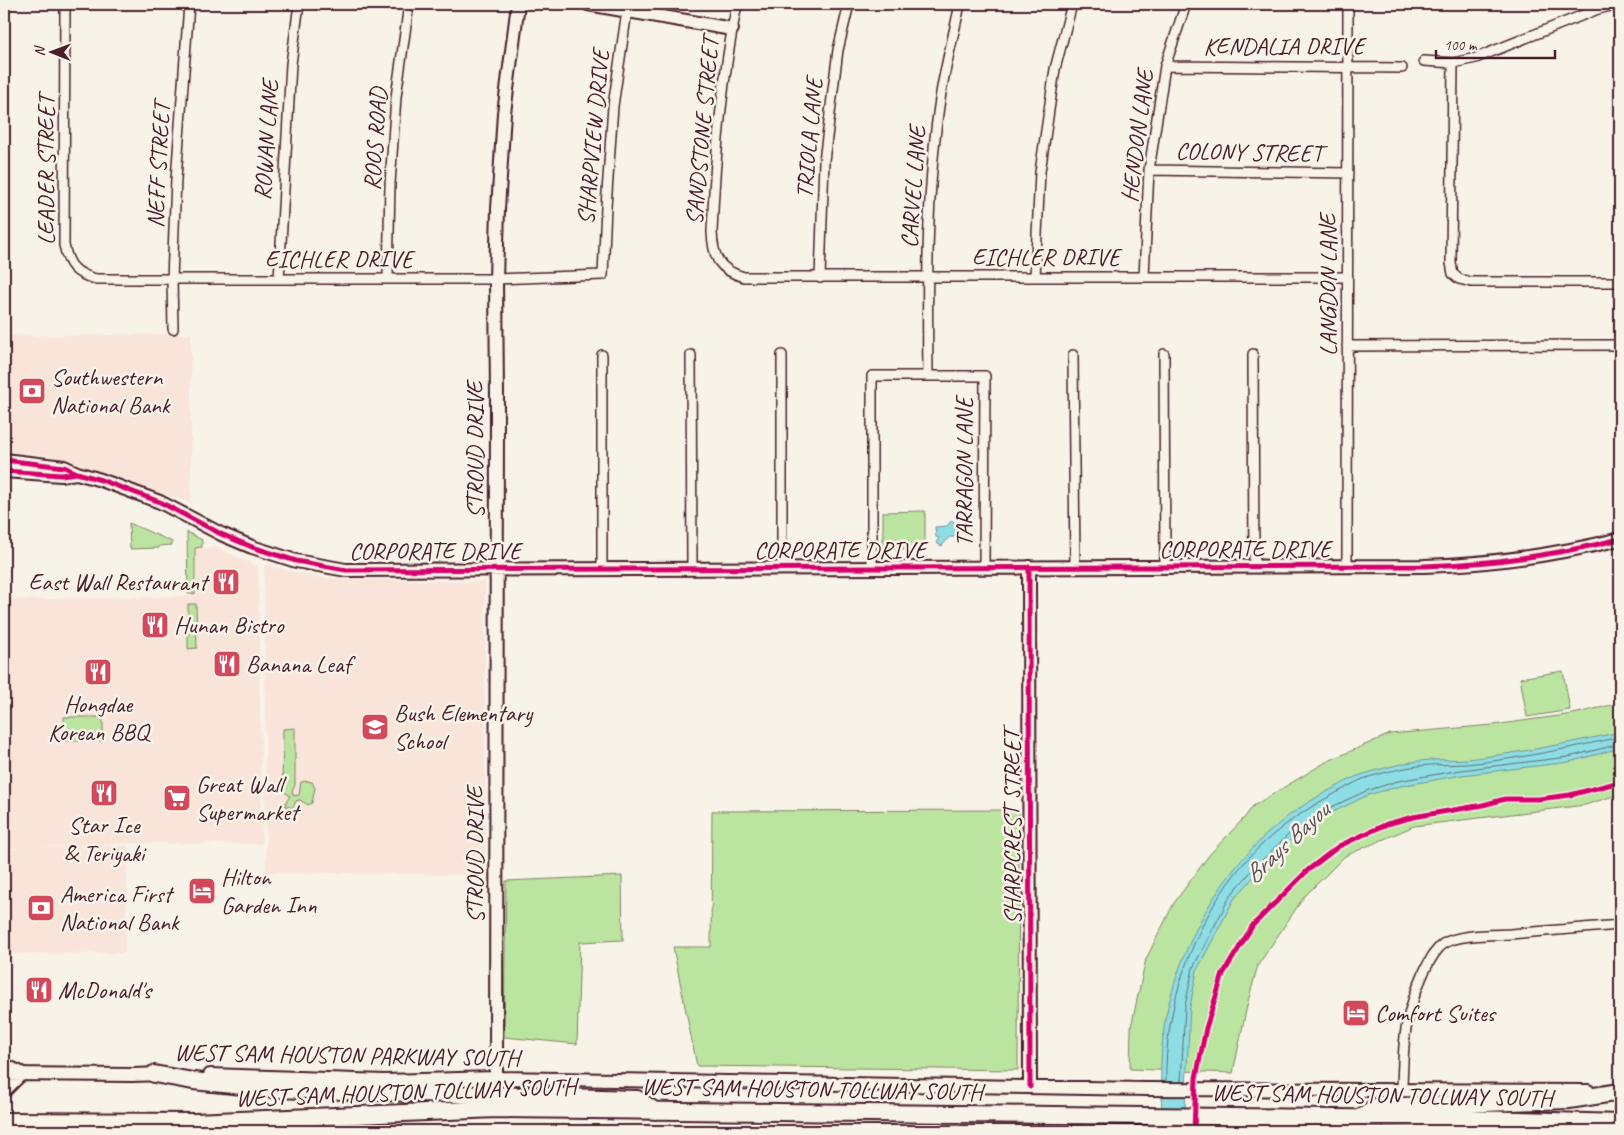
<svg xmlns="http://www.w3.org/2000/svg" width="1624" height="1135" font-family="Caveat,sans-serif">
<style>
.built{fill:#f9e4da}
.green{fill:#bbe4a0;stroke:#828266}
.water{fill:#8ddee4;stroke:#72929a}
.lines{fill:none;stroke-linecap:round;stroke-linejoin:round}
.shore{stroke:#656b75;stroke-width:1}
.street-casing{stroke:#4a1f2b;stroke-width:12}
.secondary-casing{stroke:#4a1f2b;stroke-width:16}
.primary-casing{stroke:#4a1f2b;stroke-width:18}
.highway-casing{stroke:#4a1f2b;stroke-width:20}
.street{stroke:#f7f3e8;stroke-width:9}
.secondary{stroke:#f7f3e8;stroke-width:12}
.primary{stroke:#f7f3e8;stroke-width:14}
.highway{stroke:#f7f3e8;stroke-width:16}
.cycleway-casing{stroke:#f7f3e8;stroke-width:8}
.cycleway{stroke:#d6006c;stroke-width:5}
.labels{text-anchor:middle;stroke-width:5;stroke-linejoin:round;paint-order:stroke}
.street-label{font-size:24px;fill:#4a1f2b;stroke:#f7f3e8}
.poi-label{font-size:24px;fill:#4a1f2b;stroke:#f7f3e8;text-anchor:start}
.water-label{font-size:25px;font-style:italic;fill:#5b4f59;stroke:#f7f3e8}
</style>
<rect width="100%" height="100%" fill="#f7f3e8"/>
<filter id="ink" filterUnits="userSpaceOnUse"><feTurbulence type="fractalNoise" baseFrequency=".02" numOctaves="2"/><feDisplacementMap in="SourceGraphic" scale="10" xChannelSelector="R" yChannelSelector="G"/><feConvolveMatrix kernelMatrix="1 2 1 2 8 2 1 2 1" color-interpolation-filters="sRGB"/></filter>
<g filter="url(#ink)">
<path class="built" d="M 4,84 L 11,84 L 9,312 L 4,312 Z
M 191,334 L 191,503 L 47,455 L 4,452 L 4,336 Z
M 216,547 L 258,567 L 262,844 L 135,843 L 41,847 L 128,846 L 125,953 L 4,954 L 4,855 L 18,848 L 4,848 L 4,600 L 196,596 L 196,548 Z
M 264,565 L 321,578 L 485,582 L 485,875 L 266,872 Z"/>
<path class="green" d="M 925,511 L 925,549 L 883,550 L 883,512 Z
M 129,523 L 168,540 L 172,542 L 172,545 L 159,546 L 159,548 L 130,549 Z
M 187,532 L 202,540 L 202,547 L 195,548 L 195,594 L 188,594 Z
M 188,604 L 196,604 L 197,648 L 188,649 Z
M 1563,671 L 1570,710 L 1527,717 L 1520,678 Z
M 1620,703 L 1620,794 L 1585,805 L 1414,826 L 1345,856 L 1304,897 L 1258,965 L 1248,1001 L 1233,1073 L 1130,1069 L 1131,1027 L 1146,959 L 1174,903 L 1210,854 L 1245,817 L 1253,806 L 1326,762 L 1390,734 L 1493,725 L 1573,714 Z
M 64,717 L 103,717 L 103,741 L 64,741 Z
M 295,728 L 295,785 L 292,792 L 294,796 L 299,795 L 301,782 L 308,781 L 312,782 L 315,788 L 312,803 L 308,805 L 300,800 L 296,801 L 293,808 L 285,806 L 286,802 L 290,796 L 282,790 L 283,729 Z
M 1019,810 L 1018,1070 L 697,1066 L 673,947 L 711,947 L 712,811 Z
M 622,876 L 623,940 L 580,942 L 577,1044 L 504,1037 L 506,881 Z"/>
<path class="water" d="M 952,520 L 958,526 L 959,537 L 949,537 L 942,546 L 936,543 L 939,538 L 936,537 L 935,527 L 947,526 Z
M 1620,732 L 1620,748 L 1569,762 L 1462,775 L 1400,786 L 1368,795 L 1327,815 L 1291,839 L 1259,871 L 1234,899 L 1197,970 L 1190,1007 L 1184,1131 L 1163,1131 C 1161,1097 1159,1063 1164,1029 C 1165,1015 1170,1000 1174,985 C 1199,903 1252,830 1330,790 C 1341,785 1352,777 1364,774 C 1381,769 1401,763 1419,761 C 1435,759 1452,760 1468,759 C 1519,753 1570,743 1620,732 Z"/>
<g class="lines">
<path class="shore" d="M 1166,1082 C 1164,1009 1192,927 1238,870 C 1264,838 1299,812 1336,793 C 1344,789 1353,783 1363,779 C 1377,774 1402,768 1418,766 C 1434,764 1451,765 1467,764 C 1519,759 1570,748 1620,737
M 1181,1082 L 1185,1006 L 1193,968 L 1230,896 L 1255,867 L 1288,835 L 1325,810 L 1366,791 L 1398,781 L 1461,770 L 1568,757 L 1620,744"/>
<defs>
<path id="street" d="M 65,4 L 64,245 C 68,265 75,274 96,279 L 496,279 L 603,275 L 606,207 L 613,106 L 628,4
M 737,4 C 722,79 715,156 712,232 C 713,258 719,270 744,277 L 1348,277
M 1424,61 L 1453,63 L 1476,58 L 1598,9 L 1620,4
M 1453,63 L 1451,263 L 1453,274 L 1459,279 L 1471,282 L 1620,282
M 1165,66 L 1402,68
M 1149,170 L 1348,173
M 1035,277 L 1040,172 L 1055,69 L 1072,4
M 1144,277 L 1149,170 L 1165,66 L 1186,4
M 388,278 L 390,184 L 396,97 L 409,4
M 820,278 L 824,161 L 838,50 L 849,4
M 279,279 L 291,64 L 299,4
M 173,329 L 172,279 L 176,179 L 189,4
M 1347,346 L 1620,345
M 1164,354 L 1165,567
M 1253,354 L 1254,567
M 602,355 L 602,568
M 691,355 L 692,568
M 1073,355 L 1075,567
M 928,376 C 927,282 926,187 941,93 C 946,63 954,34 960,4
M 1347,566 L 1348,4
M 782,567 L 782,355
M 872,567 L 872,376 L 985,376 L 984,567
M 1402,1090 C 1403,1043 1404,1016 1424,972 C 1429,962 1434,951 1443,944 C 1457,934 1493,935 1510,934 C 1547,931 1584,928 1620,925"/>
<path id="secondary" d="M 588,4 L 732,29
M 4,460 L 64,467 L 77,473 L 101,480 L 160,502 L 221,534 L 252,547 L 296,561 L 346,570 L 1424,566 C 1490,564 1556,555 1620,539
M 4,471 L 61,475 L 77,473
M 1029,567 L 1030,1087
M 4,1074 L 133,1075 L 163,1074
M 210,1075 L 384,1081 L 496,1078 L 1146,1089 L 1588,1091
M 496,1078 L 497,396 L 496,279 L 498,209 L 504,113 L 518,4
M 4,1091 L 21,1074"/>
<path id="primary" d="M 4,1066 L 21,1074"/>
<path id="highway" d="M 154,1074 L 193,1081 L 272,1089 L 637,1099 L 655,1111
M 1358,1119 L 1376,1107 L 1569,1100 L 1620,1092
M 4,1121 L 195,1122 L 496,1109 L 1519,1120 L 1620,1123"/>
</defs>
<use href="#street" class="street-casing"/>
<use href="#secondary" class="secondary-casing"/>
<use href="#primary" class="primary-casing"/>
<use href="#highway" class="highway-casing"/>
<use href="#street" class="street"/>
<use href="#secondary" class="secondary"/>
<use href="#primary" class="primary"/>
<use href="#highway" class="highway"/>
<defs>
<path id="cycleway" d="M 4,460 L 64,467 L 77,473 L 101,480 L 160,502 L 221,534 L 252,547 L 296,561 L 346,570 L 1424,566 C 1490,564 1556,555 1620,539
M 4,471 L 61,475 L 77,473
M 1029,567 L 1030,1087
M 1194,1131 L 1196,1078 L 1206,1028 L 1223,974 L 1253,925 L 1308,870 L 1339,846 L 1387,824 L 1413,817 L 1483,805 L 1505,799 L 1539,799 L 1570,795 L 1620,782"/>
</defs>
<use href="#cycleway" class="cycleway-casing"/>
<use href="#cycleway" class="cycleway"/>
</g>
</g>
<defs>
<symbol id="bank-square" viewBox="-11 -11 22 22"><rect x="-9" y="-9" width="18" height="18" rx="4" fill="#d1495b" stroke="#f7f3e8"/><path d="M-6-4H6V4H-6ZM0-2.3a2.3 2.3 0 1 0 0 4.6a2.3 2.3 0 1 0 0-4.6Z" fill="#fff"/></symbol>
<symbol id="restaurant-square" viewBox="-11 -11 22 22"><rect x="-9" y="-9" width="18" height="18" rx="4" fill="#d1495b" stroke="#f7f3e8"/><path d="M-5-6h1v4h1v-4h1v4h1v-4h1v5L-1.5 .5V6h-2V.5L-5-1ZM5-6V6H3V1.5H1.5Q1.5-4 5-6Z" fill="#fff"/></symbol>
<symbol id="school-square" viewBox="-11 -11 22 22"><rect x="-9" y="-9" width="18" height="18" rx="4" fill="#d1495b" stroke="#f7f3e8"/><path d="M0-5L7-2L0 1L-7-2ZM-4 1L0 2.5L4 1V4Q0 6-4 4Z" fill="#fff"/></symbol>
<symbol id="supermarket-square" viewBox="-11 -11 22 22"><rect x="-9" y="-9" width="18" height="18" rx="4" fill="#d1495b" stroke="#f7f3e8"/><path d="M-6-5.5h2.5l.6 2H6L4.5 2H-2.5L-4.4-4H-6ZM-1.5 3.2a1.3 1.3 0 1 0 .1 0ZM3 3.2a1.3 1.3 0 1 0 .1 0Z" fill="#fff"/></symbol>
<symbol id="hotel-square" viewBox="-11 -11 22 22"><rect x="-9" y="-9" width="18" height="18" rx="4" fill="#d1495b" stroke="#f7f3e8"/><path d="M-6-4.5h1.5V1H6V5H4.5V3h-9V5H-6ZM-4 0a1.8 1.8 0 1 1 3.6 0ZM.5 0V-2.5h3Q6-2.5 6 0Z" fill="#fff"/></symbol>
</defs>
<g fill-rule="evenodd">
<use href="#bank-square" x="16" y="375" width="32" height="32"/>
<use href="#restaurant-square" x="210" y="566" width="32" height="32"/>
<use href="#restaurant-square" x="139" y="609" width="32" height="32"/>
<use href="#restaurant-square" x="211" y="648" width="32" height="32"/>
<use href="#restaurant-square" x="82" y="656" width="32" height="32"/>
<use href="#school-square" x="359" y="711" width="32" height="32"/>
<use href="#restaurant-square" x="88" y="777" width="32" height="32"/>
<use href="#supermarket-square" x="161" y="782" width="32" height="32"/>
<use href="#hotel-square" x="186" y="875" width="32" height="32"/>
<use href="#bank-square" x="25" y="892" width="32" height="32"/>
<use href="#restaurant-square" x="23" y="974" width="32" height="32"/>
<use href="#hotel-square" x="1340" y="997" width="32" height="32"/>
</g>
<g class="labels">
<g class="street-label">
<text x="1284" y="54">KENDALIA DRIVE</text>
<text transform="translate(702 131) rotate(-85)" y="8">SANDSTONE STREET</text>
<text transform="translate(1137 136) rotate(-83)" y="8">HENDON LANE</text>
<text transform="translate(593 137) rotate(-85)" y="8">SHARPVIEW DRIVE</text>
<text transform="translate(809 138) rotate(-85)" y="8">TRIOLA LANE</text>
<text transform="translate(375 139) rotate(-86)" y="8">ROOS ROAD</text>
<text transform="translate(266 140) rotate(-86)" y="8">ROWAN LANE</text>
<text transform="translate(1249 152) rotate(1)" y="8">COLONY STREET</text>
<text transform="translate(158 165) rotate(-87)" y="8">NEFF STREET</text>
<text transform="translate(46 170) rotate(-90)" y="8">LEADER STREET</text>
<text transform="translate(913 187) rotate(-86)" y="8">CARVEL LANE</text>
<text x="1046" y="265">EICHLER DRIVE</text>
<text x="339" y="267">EICHLER DRIVE</text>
<text transform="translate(1328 285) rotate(-90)" y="8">LANGDON LANE</text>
<text transform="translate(475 450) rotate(-90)" y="8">STROUD DRIVE</text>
<text transform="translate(964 472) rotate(-90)" y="8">TARRAGON LANE</text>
<text x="1245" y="557">CORPORATE DRIVE</text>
<text x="840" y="558">CORPORATE DRIVE</text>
<text x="435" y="559">CORPORATE DRIVE</text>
<text transform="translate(1012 827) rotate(-90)" y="8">SHARPCREST STREET</text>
<text transform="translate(475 855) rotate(-90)" y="8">STROUD DRIVE</text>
<text transform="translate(347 1055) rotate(1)" y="8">WEST SAM HOUSTON PARKWAY SOUTH</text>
<text transform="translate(812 1089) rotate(1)" y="8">WEST SAM HOUSTON TOLLWAY SOUTH</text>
<text transform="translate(406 1092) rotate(-2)" y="8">WEST SAM HOUSTON TOLLWAY SOUTH</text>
<text transform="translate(1382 1095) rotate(1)" y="8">WEST SAM HOUSTON TOLLWAY SOUTH</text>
</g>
<g class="poi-label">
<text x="51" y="385">Southwestern<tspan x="51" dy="28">National Bank</tspan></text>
<text x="207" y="590" text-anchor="end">East Wall Restaurant</text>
<text x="174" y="633">Hunan Bistro</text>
<text x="246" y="672">Banana Leaf</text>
<text x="98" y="712" text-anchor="middle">Hongdae<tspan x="98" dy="28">Korean BBQ</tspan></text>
<text x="394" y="721">Bush Elementary<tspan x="394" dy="28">School</tspan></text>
<text x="196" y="792">Great Wall<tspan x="196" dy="28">Supermarket</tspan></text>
<text x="104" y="833" text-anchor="middle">Star Ice<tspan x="104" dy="28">&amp; Teriyaki</tspan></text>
<text x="221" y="885">Hilton<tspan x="221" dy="28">Garden Inn</tspan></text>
<text x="60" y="902">America First<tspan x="60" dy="28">National Bank</tspan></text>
<text x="58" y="998">McDonald's</text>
<text x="1375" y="1021">Comfort Suites</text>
</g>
<g class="water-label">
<text transform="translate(1286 842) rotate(-43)" y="9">Brays Bayou</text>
</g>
</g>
<rect width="1624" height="1135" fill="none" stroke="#f7f3e8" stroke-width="20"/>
<rect x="10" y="10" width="1604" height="1115" fill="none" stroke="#4a1f2b" stroke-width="2" filter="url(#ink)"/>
<g transform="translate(52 52) rotate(271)" stroke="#f7f3e8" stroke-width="4" paint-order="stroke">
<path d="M0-4L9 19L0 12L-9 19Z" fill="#4a1f2b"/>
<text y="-8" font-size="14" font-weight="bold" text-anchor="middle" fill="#4a1f2b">N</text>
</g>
<path d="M1436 50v8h119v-8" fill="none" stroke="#4a1f2b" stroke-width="2.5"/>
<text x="1444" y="50" font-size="15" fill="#4a1f2b" stroke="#f7f3e8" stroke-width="4" paint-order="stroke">100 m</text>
</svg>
